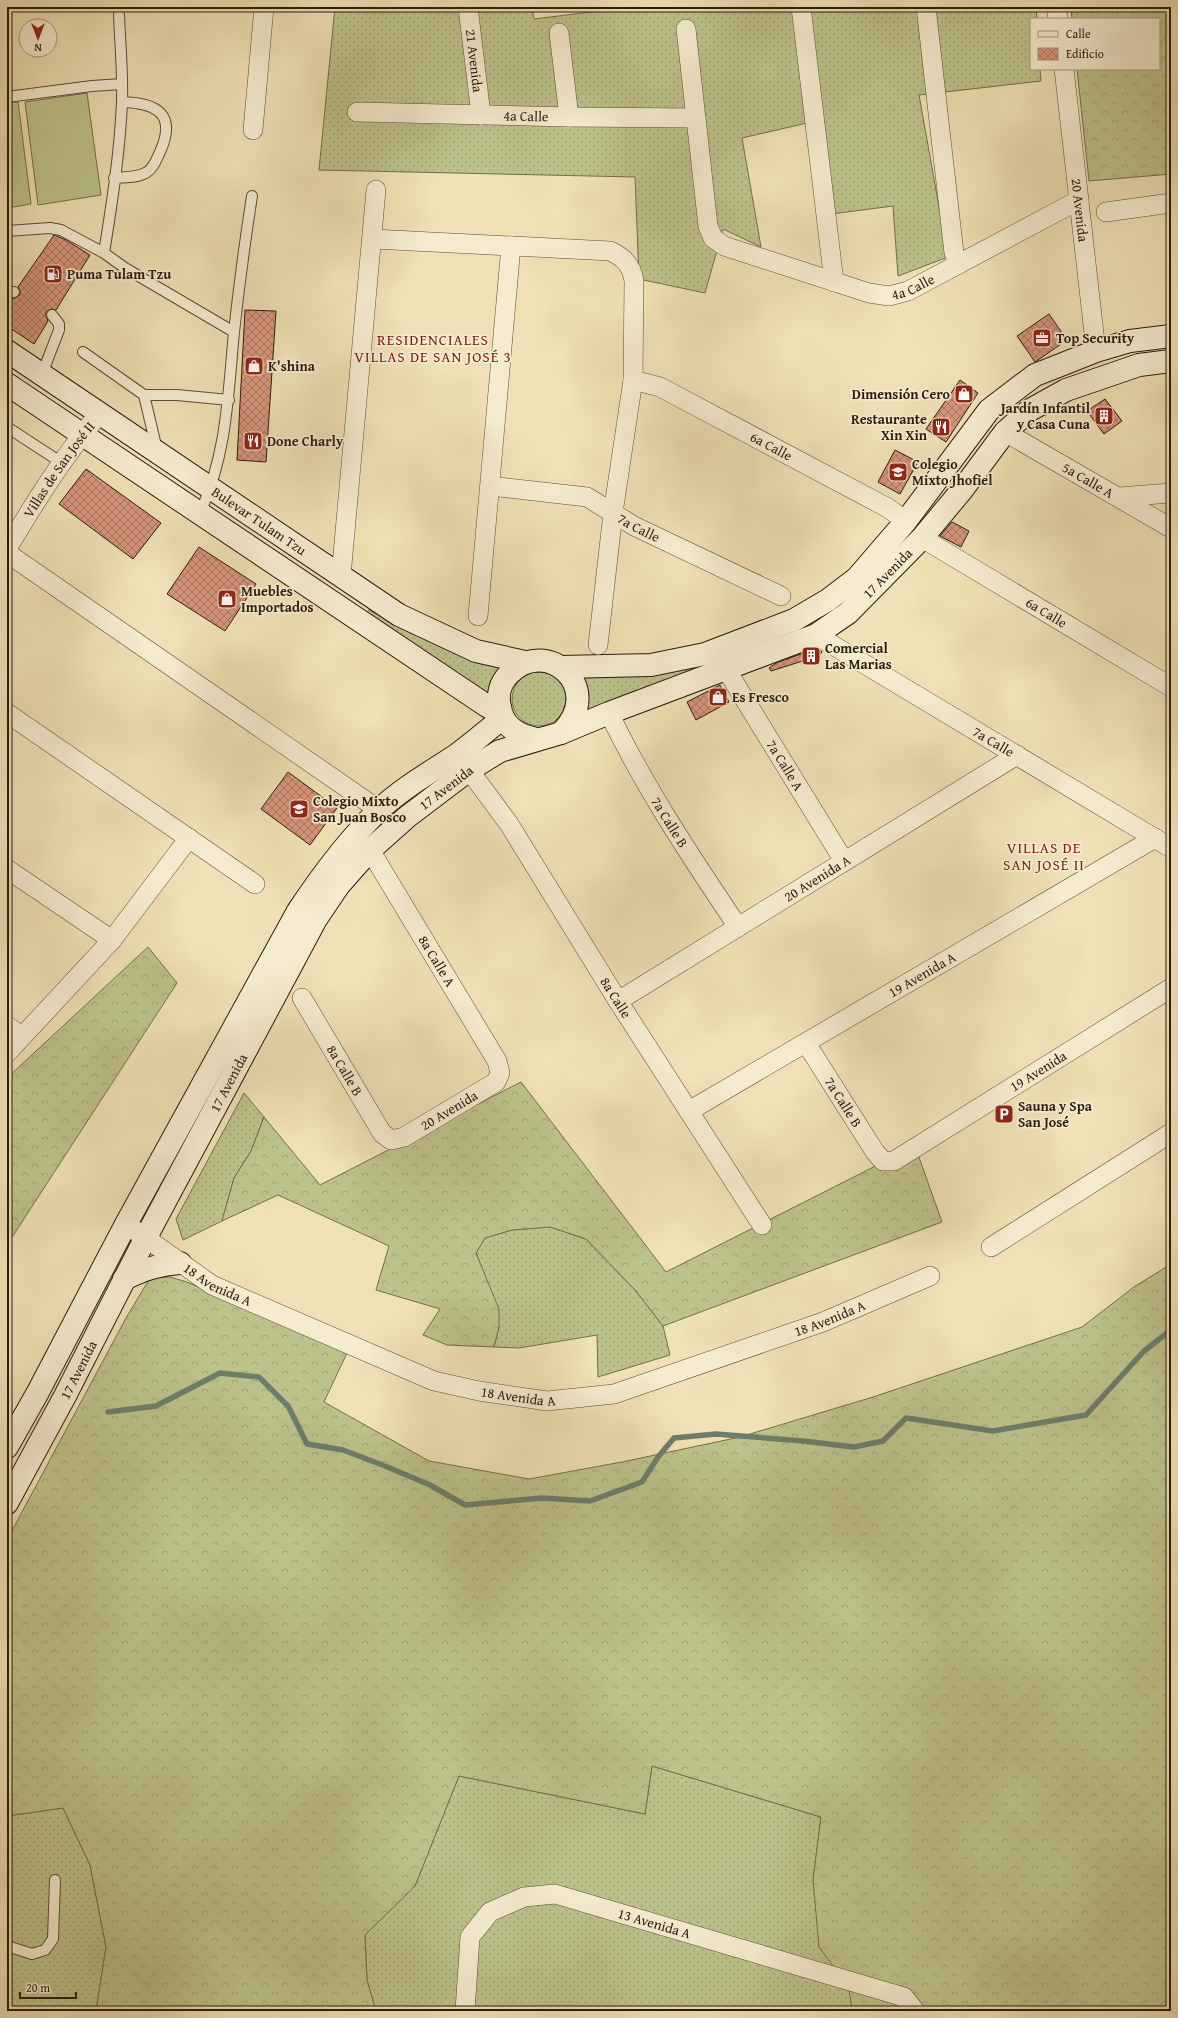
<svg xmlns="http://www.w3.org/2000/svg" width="1178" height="2018" font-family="'Gentium Book Plus',serif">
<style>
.grass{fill:url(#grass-dots);stroke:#736e4c}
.forest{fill:url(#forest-crowns);stroke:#736e4c}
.garden{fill:#bdc28b;stroke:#736e4c}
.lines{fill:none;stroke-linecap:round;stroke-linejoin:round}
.stream{stroke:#6d7d6b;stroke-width:5.5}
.building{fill:url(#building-cross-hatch);stroke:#291b0d}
.lane-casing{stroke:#5a4c37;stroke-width:12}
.street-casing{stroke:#5a4c37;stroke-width:20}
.secondary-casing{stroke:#291b0d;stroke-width:24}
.lane{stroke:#f5eccf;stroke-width:10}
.street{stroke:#f5eccf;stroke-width:19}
.secondary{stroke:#f5eccf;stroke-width:22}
.labels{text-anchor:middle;stroke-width:3.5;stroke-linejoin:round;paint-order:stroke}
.street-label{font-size:14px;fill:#291b0d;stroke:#f5eccf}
.poi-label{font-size:14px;font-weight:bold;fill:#291b0d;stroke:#f5eccf;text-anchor:start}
.neighbourhood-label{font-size:15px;letter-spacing:1px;fill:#7a1f14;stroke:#f5eccf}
</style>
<defs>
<pattern id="grass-dots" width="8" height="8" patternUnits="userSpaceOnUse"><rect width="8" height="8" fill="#bdc28b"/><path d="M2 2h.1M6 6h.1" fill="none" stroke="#a2a677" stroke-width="1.8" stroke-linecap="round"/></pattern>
<pattern id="forest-crowns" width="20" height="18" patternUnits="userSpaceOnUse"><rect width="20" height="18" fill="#bdc28b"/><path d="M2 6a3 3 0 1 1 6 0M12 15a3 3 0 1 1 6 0" fill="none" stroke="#a2a677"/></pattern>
<pattern id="building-cross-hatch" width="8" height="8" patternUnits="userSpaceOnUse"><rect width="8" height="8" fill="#d7947a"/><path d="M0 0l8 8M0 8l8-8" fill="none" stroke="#ae7862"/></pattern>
</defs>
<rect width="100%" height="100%" fill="#efe1b5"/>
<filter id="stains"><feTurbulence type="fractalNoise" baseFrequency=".005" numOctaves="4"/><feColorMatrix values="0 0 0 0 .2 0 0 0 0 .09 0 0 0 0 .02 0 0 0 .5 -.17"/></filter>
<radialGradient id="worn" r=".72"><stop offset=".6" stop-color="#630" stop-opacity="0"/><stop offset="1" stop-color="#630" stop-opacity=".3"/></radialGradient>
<path class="grass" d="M 335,7 L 532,7 L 534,19 L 630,7 L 1036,7 L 1037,19 L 1031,19 L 1031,69 L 1040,69 L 1041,81 L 919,95 L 948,257 L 898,276 L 893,206 L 824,215 L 816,121 L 742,138 L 761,247 L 723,229 L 705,293 L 639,279 L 635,177 L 319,170 Z
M 369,610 L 394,623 L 510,665 L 495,700 L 363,615 Z
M 713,664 L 578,717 L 576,675 Z
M512 699a27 27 0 1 1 54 0a27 27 0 1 1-54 0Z
M 244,1093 L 264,1117 L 251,1151 L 234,1178 L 222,1221 L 183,1240 L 176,1219 Z
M 550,1227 L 586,1239 L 635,1290 L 663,1326 L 670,1355 L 598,1377 L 597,1335 L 519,1348 L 494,1347 L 499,1327 L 485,1276 L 476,1253 L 485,1238 L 512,1230 Z
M 652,1766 L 821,1817 L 813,1880 L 850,1988 L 852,2011 L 376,2011 L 367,1980 L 365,1935 L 415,1886 L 459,1776 L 645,1814 Z
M 63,1808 L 90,1865 L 106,1947 L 96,2011 L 7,2011 L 7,1816 Z"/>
<path class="forest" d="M 1071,7 L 1171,7 L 1171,174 L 1089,181 L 1077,69 L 1159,69 L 1159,19 L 1072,19 Z
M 148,947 L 177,983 L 7,1245 L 7,1078 Z
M 521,1082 L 666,1272 L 915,1146 L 942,1222 L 663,1326 L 635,1290 L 586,1239 L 550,1227 L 512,1230 L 485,1238 L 476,1253 L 499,1309 L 499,1327 L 494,1347 L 447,1345 L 423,1335 L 440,1309 L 376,1290 L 389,1246 L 278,1195 L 222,1221 L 234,1178 L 251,1151 L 264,1117 L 320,1185 Z
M 1171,1264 L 1171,2011 L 852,2011 L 849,1988 L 819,1947 L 813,1880 L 821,1817 L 652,1766 L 645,1814 L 459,1776 L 415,1886 L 365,1935 L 367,1980 L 376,2011 L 96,2011 L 106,1947 L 90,1865 L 63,1808 L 7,1816 L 7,1540 L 126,1318 L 150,1278 L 170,1277 L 187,1282 L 347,1353 L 324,1402 L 429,1461 L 529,1479 L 622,1462 L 740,1437 L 873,1397 L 1082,1327 L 1134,1287 Z"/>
<path class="garden" d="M 87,93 L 101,195 L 38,205 L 25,102 Z
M 18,102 L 31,204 L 7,208 L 7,103 Z"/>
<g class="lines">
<path class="stream" d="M 108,1412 L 156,1406 L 220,1373 L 259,1377 L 288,1406 L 307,1444 L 343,1450 L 385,1466 L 430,1485 L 465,1505 L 542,1498 L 590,1501 L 642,1482 L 658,1457 L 674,1438 L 716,1434 L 803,1441 L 854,1447 L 883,1441 L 906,1418 L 993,1431 L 1086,1415 L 1144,1351 L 1171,1330"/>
</g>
<path class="building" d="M 54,235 L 66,240 L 90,255 L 56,310 L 51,309 L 46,312 L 46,316 L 48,321 L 34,344 L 7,326 L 7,302 L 9,299 L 15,298 L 20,295 L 20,291 L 18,287 Z
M 245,310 L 276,311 L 266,462 L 237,460 Z
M 1049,314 L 1067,340 L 1035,362 L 1017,336 Z
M 960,380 L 978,393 L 946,442 L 926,429 Z
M 1105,399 L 1122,421 L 1104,434 L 1087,411 Z
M 895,450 L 918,462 L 900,494 L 878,482 Z
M 86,469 L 161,523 L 133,559 L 59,504 Z
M 952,522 L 969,531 L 961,547 L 940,536 Z
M 199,547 L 256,584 L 225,631 L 167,594 Z
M 817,648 L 822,652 L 812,664 L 806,660 L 771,671 L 769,668 L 776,663 Z
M 720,685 L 729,702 L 696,720 L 687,702 Z
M 288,772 L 337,808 L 310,845 L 261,809 Z"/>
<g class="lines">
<defs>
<path id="lane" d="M 7,97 L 92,86 L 122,84
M 114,178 C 125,177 138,178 147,172 C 154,168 157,158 160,152 C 177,114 157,103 122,102
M 7,231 L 50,228 L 61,230 L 104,253 L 125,268 L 234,332
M 104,253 C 112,203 120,152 122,101 C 123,72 120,43 119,15
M 7,293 L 14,292
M 83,352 L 144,395 L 177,395 L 229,400
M 42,374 L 59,330 L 59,324 L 52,315
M 144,395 L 157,450
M 7,427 L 62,463
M 200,513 C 227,454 228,395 234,332 C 239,286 245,241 252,196
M 7,1946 L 32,1954 L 45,1950 L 53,1939 L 55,1880"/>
<g id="street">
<path id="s1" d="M 468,7 L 481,115"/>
<path d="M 801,7 L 834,282"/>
<path d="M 926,7 L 954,253 L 959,264"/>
<path d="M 1056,7 L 1058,19"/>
<path id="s2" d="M 686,29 L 708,226 L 713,238 L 724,246 L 869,293 L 889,296 L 908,291 L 1079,200"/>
<path d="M 559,33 L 569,117"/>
<path id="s3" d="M 1064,69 L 1096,351"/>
<path id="s4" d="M 357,112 L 569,117 L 696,118"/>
<path d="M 253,130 L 264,7"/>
<path d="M 1106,212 L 1171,203"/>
<path d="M 373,239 L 610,251 C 624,257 632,266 634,281 L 633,380 L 613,513 L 598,645"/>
<path id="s5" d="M 633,380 L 660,387 L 888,508 L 906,521"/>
<path id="s6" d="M 1005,432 L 1171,528"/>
<path id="s7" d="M 490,486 L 587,497 L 634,526 L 781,596"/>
<path d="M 1119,497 L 1171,493"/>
<path id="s8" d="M 922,538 L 1171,687"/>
<path id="s9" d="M 7,549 C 35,502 65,454 100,413"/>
<path d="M 7,553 L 379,810"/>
<path d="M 341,576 L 376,190"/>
<path d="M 478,616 L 511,246"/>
<path id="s10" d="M 816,635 L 1171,848"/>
<path id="s11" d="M 726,669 L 844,861"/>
<path d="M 7,713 L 255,884"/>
<path id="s12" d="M 609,713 C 645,788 691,857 738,927"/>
<path id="s13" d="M 469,770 L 509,824 L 618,1001 L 762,1225"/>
<path d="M 7,869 L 112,940"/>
<path id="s14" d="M 302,998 L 382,1133 L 391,1140 L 404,1137 L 496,1082 L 500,1073 L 497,1061 L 370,850"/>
<path id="s15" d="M 618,1001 L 1017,755"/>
<path d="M 7,1026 L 22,1036"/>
<path id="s16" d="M 806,1043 L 875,1152 L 883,1161 L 894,1161 L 1171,988"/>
<path d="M 7,1053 L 112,940 L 189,838"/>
<path id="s17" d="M 689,1111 L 1155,838"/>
<path id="s18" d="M 126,1224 L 212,1285 L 434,1381 L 479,1391 L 547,1401 L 614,1394 L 823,1322 L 930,1276"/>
<path d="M 991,1247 L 1171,1133"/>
<path id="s19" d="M 465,2011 L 470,1937 L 490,1912 L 524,1897 L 555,1894 L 904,1997 L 915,2011"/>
</g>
<g id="secondary">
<path id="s20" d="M 7,351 L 399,615 L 476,651 L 525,662"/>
<path d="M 7,384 L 487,706 L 501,714"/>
<path d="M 561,667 L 651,665 L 705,654 L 794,620 L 828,600 L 857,578 L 906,521 L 989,410 L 1035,375 L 1096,351 L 1130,341 L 1171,336"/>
<path d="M 536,739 C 518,735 503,727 500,707 C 497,695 500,683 509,674 C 546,635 607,688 561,733"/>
<path d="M 124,1279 C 143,1270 159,1264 180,1263"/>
<path d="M 7,1447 L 38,1392 L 126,1224 L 298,911 C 322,875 347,841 378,811 C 401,789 429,773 455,756 C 472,744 487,730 503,718"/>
<path id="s21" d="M 7,1503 L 65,1396 L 145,1239 L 316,919 L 339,885 L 370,850 L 407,817 L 469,770 L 500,751 L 561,733 L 609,713 L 816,635 L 848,613 L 922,538 L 962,490 L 1005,432 L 1030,410 L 1066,390 L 1139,365 L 1171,361"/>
</g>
</defs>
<use href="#lane" class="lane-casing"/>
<use href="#street" class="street-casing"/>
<use href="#secondary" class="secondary-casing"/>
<use href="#lane" class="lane"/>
<use href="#street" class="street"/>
<use href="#secondary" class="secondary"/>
</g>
<defs>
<symbol id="fuel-square" viewBox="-11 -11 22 22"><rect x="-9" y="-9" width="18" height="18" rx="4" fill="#8f2418" stroke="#f5eccf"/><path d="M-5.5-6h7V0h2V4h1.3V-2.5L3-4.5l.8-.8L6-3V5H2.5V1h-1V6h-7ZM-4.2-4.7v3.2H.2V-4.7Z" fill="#fff"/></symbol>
<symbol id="office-square" viewBox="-11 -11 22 22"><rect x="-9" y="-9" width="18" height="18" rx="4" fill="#8f2418" stroke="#f5eccf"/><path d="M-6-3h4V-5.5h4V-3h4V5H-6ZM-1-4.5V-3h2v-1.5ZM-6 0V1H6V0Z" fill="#fff"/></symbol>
<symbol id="shop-square" viewBox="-11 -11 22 22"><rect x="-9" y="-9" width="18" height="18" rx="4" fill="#8f2418" stroke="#f5eccf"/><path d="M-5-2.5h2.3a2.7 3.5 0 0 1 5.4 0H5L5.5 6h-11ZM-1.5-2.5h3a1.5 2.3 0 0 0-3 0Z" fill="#fff"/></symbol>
<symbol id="building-square" viewBox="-11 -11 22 22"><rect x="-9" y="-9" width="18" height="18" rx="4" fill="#8f2418" stroke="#f5eccf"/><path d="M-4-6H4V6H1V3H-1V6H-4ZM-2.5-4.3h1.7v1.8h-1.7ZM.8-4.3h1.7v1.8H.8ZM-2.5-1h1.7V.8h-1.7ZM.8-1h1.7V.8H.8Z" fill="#fff"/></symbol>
<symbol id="restaurant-square" viewBox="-11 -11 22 22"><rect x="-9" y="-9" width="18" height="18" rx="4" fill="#8f2418" stroke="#f5eccf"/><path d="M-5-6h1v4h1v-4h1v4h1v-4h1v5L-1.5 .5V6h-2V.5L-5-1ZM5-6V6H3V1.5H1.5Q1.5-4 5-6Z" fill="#fff"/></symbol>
<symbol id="school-square" viewBox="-11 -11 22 22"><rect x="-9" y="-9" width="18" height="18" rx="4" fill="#8f2418" stroke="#f5eccf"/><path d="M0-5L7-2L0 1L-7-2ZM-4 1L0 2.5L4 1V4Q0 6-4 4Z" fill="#fff"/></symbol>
<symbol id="parking-square" viewBox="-11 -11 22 22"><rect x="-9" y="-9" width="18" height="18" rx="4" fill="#8f2418" stroke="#f5eccf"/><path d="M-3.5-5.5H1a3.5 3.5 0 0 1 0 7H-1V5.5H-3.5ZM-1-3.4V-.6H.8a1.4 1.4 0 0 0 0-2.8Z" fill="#fff"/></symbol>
</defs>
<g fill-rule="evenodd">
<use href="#fuel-square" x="42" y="263" width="22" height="22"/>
<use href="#office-square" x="1031" y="327" width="22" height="22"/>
<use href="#shop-square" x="243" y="355" width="22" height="22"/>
<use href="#shop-square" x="953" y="383" width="22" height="22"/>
<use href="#building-square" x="1093" y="405" width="22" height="22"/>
<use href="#restaurant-square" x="930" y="416" width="22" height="22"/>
<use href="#restaurant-square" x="242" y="430" width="22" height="22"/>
<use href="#school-square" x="887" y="461" width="22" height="22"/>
<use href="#shop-square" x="216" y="588" width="22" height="22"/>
<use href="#building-square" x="800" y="645" width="22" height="22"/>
<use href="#shop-square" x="707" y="686" width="22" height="22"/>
<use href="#school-square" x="288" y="798" width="22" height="22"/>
<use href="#parking-square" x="993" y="1103" width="22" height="22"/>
</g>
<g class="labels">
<g class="street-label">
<text dy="5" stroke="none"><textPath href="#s1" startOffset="54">21 Avenida</textPath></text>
<text dy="5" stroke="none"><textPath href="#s4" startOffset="169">4a Calle</textPath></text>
<text dy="5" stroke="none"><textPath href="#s3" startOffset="142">20 Avenida</textPath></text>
<text dy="5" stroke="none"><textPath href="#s2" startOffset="423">4a Calle</textPath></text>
<text dy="5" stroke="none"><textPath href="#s5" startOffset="154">6a Calle</textPath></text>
<text dy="5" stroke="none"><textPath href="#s9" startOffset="95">Villas de San José II</textPath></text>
<text dy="5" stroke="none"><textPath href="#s6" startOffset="96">5a Calle A</textPath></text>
<text dy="5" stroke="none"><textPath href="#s20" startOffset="304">Bulevar Tulam Tzu</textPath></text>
<text dy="5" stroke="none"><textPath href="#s7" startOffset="158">7a Calle</textPath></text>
<text dy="5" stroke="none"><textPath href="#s21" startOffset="1344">17 Avenida</textPath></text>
<text dy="5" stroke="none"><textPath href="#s8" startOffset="145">6a Calle</textPath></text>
<text dy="5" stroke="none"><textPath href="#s10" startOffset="207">7a Calle</textPath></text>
<text dy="5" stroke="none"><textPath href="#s11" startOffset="113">7a Calle A</textPath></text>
<text dy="5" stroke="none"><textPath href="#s21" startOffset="847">17 Avenida</textPath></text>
<text dy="5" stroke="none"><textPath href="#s12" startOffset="125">7a Calle B</textPath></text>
<text dy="5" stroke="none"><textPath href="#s15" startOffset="234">20 Avenida A</textPath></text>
<text transform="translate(437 961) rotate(59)" y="5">8a Calle A</text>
<text dy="5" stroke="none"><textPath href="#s17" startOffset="270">19 Avenida A</textPath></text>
<text dy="5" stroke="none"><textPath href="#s13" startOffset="271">8a Calle</textPath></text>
<text dy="5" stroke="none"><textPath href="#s14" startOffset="84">8a Calle B</textPath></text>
<text dy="5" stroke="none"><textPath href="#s16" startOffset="322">19 Avenida</textPath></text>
<text dy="5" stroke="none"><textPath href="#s21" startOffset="475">17 Avenida</textPath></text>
<text dy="5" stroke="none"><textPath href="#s16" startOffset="70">7a Calle B</textPath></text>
<text dy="5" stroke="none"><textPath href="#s14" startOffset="234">20 Avenida</textPath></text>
<text dy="5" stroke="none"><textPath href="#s18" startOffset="110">18 Avenida A</textPath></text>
<text dy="5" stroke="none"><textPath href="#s18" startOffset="758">18 Avenida A</textPath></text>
<text dy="5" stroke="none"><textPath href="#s21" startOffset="151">17 Avenida</textPath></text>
<text dy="5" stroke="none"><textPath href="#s18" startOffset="433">18 Avenida A</textPath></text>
<text dy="5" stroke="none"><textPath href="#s19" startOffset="278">13 Avenida A</textPath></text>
</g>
<g class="poi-label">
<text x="67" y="279">Puma Tulam Tzu</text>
<text x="1056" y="343">Top Security</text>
<text x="268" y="371">K'shina</text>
<text x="950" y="399" text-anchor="end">Dimensión Cero</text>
<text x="1090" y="413" text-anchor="end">Jardín Infantil<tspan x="1090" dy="16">y Casa Cuna</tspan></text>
<text x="927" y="424" text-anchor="end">Restaurante<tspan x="927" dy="16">Xin Xin</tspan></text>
<text x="267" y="446">Done Charly</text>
<text x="912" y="469">Colegio<tspan x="912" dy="16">Mixto Jhofiel</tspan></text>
<text x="241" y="596">Muebles<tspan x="241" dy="16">Importados</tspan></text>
<text x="825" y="653">Comercial<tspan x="825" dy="16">Las Marias</tspan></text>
<text x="732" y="702">Es Fresco</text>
<text x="313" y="806">Colegio Mixto<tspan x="313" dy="16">San Juan Bosco</tspan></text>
<text x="1018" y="1111">Sauna y Spa<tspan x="1018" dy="16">San José</tspan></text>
</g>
<g class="neighbourhood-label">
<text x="433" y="345">RESIDENCIALES<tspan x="433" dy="17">VILLAS DE SAN JOSÉ 3</tspan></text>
<text x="1044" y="853">VILLAS DE<tspan x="1044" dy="17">SAN JOSÉ II</tspan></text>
</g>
</g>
<rect width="1178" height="2018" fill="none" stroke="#efe1b5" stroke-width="24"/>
<rect x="8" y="8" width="1162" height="2002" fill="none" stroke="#291b0d" stroke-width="2"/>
<rect x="12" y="12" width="1154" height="1994" fill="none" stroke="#291b0d"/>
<rect x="1030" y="18" width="130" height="52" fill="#f5eccf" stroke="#a39881"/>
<rect x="1038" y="31" width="20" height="6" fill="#f5eccf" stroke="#a39881"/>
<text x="1066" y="38" font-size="12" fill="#291b0d">Calle</text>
<rect x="1038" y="48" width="20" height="12" fill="url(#building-cross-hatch)" stroke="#a39881"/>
<text x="1066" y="58" font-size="12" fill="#291b0d">Edificio</text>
<g transform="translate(38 38) rotate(180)"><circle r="19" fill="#f5eccf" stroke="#a39881"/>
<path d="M0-3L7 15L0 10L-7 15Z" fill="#8f2418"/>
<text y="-6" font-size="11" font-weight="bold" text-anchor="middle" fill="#291b0d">N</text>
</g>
<path d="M20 1992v6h56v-6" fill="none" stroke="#291b0d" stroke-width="2"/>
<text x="26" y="1992" font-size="12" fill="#291b0d" stroke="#f5eccf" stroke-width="3" paint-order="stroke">20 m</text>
<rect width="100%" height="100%" filter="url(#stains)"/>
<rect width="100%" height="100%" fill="url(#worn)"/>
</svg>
